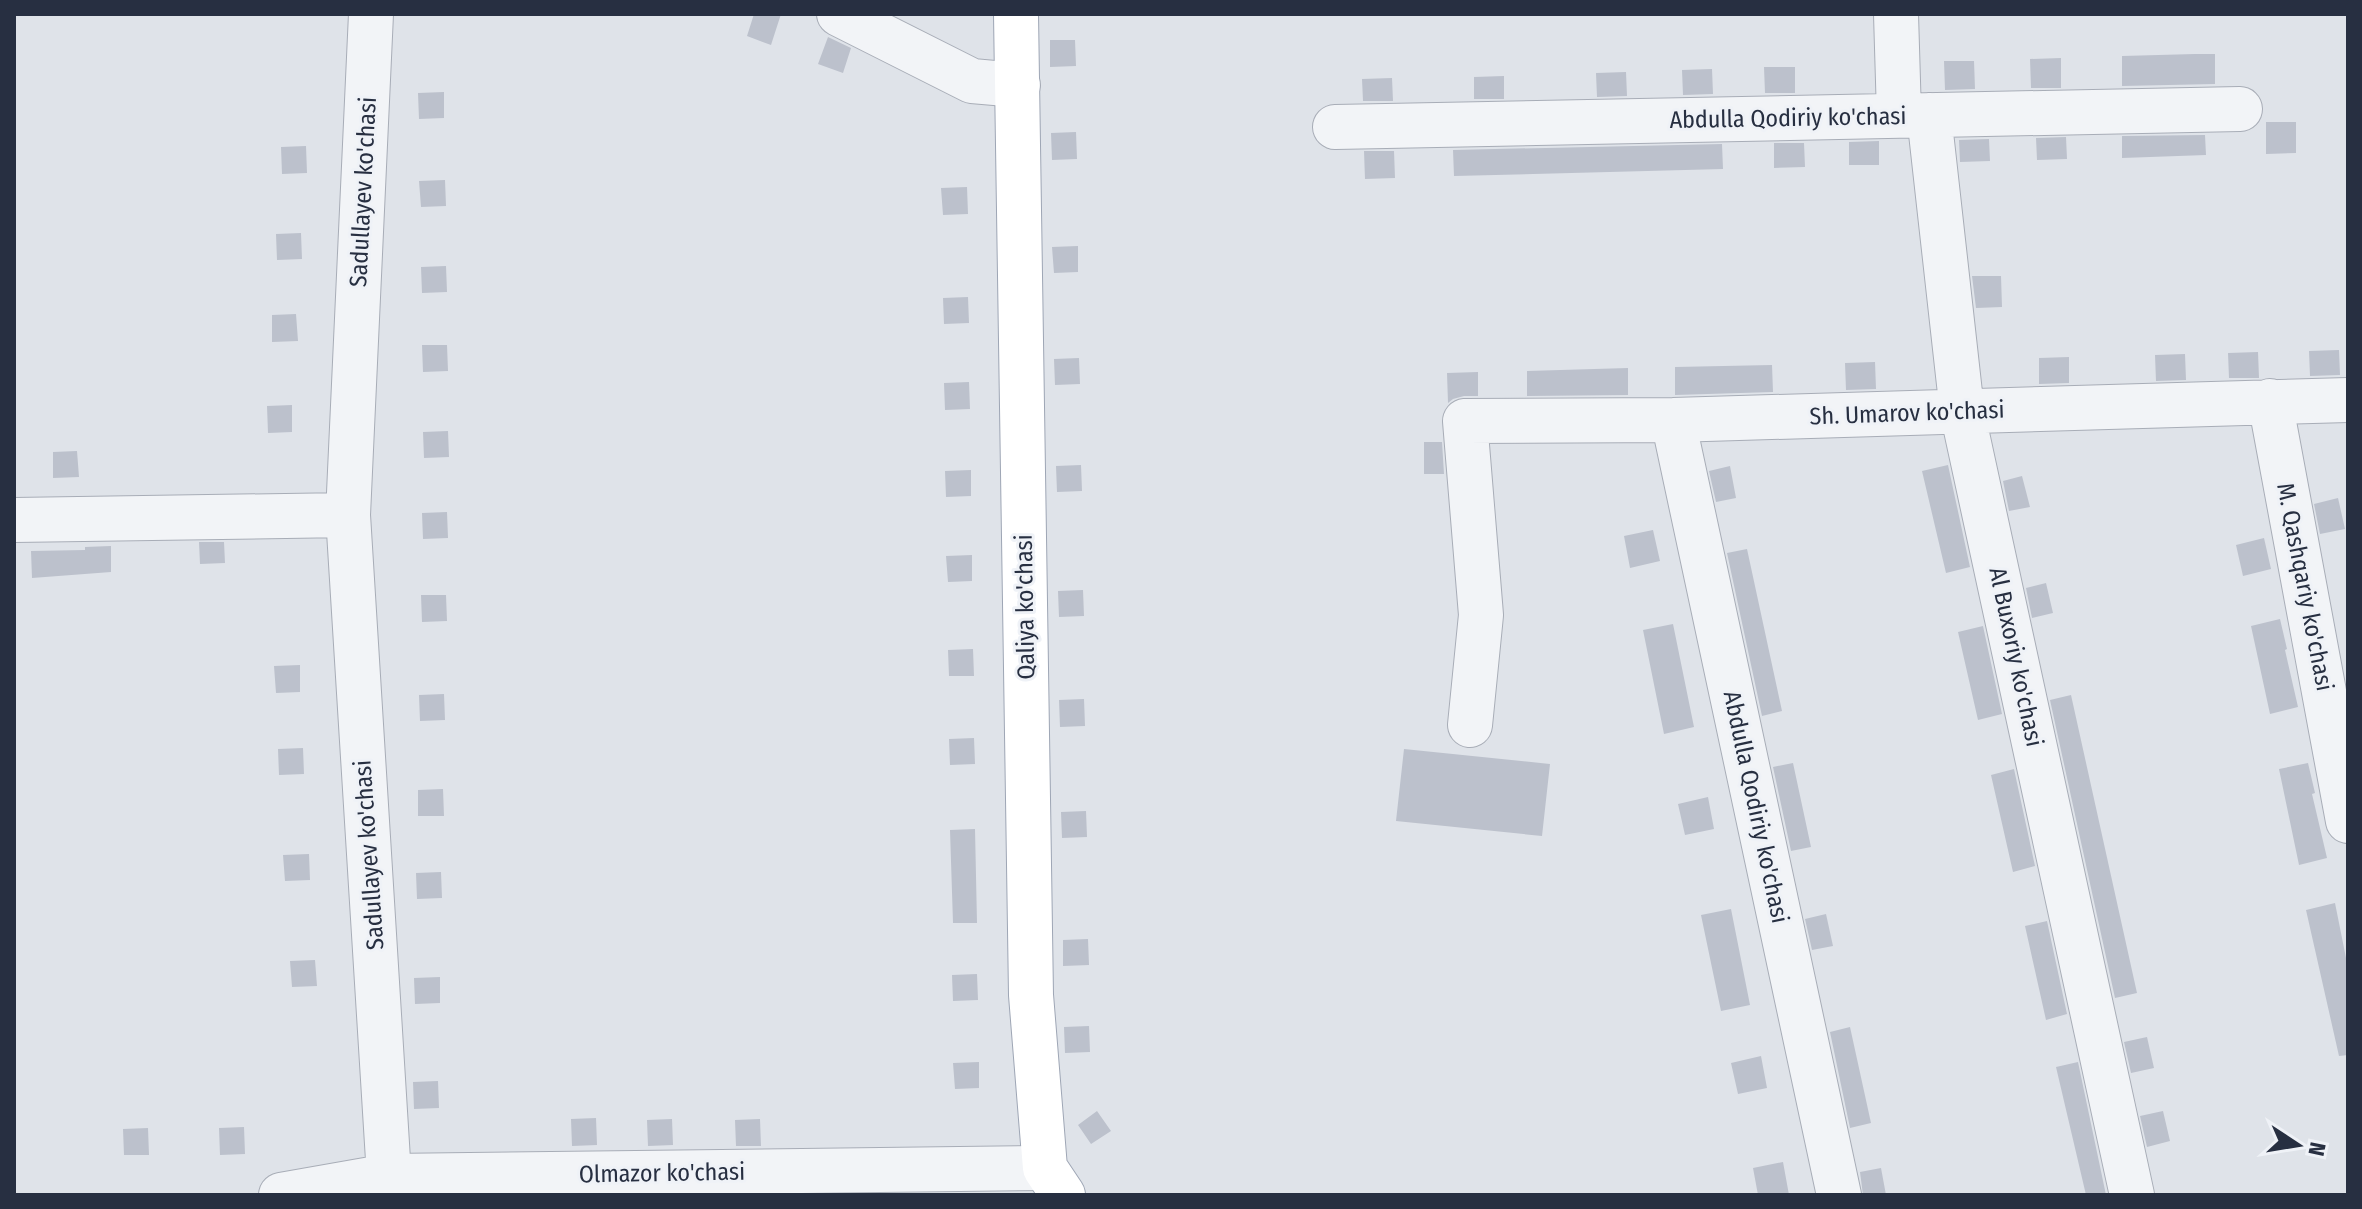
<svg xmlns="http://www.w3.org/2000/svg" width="2362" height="1209" font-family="'Fira Sans Condensed',sans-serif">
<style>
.building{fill:#bcc1cc}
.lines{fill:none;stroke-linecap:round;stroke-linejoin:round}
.minor-casing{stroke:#a8adb7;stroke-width:46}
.major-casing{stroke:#9ea6b5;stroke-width:46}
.minor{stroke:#f2f4f7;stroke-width:44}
.major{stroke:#fff;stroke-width:44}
.labels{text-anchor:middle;stroke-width:6;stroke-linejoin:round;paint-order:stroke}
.street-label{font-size:24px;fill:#272f41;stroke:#eff2f7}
</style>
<rect width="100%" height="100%" fill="#dfe3e9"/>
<path class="building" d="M 754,14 L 781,14 L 771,45 L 747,36 Z
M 828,37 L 851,48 L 843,73 L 818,64 Z
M 1050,40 L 1075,40 L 1076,66 L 1050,67 Z
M 2195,54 L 2215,54 L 2215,84 L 2122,86 L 2122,56 Z
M 2061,58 L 2061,88 L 2031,88 L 2030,59 Z
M 1944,61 L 1974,61 L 1975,89 L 1945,90 Z
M 1764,67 L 1795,67 L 1795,93 L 1765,93 Z
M 1712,69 L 1713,94 L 1683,95 L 1682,70 Z
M 1626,72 L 1627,96 L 1597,97 L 1596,73 Z
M 1504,76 L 1504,99 L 1474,99 L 1474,77 Z
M 1392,78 L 1393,101 L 1363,101 L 1362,79 Z
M 444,92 L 444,118 L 419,119 L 418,93 Z
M 2266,122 L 2296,122 L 2296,153 L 2266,154 Z
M 1076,132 L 1077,159 L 1052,160 L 1051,133 Z
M 2205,135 L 2206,155 L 2122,158 L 2122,136 Z
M 2066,137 L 2067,159 L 2037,160 L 2036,138 Z
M 1989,139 L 1990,161 L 1960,162 L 1959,140 Z
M 1879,141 L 1879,165 L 1849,165 L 1849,142 Z
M 1774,143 L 1804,143 L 1805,167 L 1774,168 Z
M 1722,144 L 1723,169 L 1454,176 L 1453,150 Z
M 306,146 L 307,173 L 282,174 L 281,147 Z
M 1364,151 L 1394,151 L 1395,178 L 1365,179 Z
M 445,180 L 446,206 L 421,207 L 419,181 Z
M 967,187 L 968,214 L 943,215 L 941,188 Z
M 301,233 L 302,259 L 277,260 L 276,234 Z
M 1078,246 L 1078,272 L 1054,273 L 1052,247 Z
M 446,266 L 447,292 L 422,293 L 421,267 Z
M 1972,276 L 2001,276 L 2002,307 L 1976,308 Z
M 968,297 L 969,323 L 944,324 L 943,298 Z
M 296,314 L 298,341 L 272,342 L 272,315 Z
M 422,345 L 447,345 L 448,371 L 423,372 Z
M 2339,350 L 2340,375 L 2310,376 L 2309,351 Z
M 2258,352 L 2259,378 L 2229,378 L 2228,353 Z
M 2185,354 L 2186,380 L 2156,381 L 2155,355 Z
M 2069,357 L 2069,383 L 2039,384 L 2039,358 Z
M 1079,358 L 1080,384 L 1055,385 L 1054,359 Z
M 1875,362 L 1876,389 L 1846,390 L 1845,363 Z
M 1772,365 L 1773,392 L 1675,395 L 1675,367 Z
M 1628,368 L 1628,395 L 1527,396 L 1527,371 Z
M 1478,372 L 1478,396 L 1464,396 L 1453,399 L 1448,403 L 1447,373 Z
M 969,382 L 970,409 L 945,410 L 944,383 Z
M 292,405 L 292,432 L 268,433 L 267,406 Z
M 448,431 L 449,457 L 424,458 L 423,432 Z
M 1424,442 L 1442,442 L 1444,474 L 1424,474 Z
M 77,451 L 79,477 L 53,478 L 53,452 Z
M 1081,465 L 1082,491 L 1057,492 L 1056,466 Z
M 1948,465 L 1970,567 L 1946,573 L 1922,471 Z
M 1730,466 L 1736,498 L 1716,502 L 1709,471 Z
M 971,470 L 971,496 L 946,497 L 945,471 Z
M 2022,476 L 2030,507 L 2009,511 L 2003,481 Z
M 2338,498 L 2345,529 L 2320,534 L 2314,504 Z
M 447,512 L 448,538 L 423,539 L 422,513 Z
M 1653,530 L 1660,561 L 1630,568 L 1624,536 Z
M 2264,538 L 2271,569 L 2243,576 L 2236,545 Z
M 199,542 L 224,542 L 225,563 L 200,564 Z
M 111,546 L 111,572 L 32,578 L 31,551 L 85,550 L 85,547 Z
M 1747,549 L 1782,711 L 1762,716 L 1727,553 Z
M 972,555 L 972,581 L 948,582 L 946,556 Z
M 2046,583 L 2053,613 L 2032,618 L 2026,588 Z
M 1083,590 L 1084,616 L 1059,617 L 1058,591 Z
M 421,595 L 446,595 L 447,621 L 422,622 Z
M 2280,619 L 2287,649 L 2285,650 L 2298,707 L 2270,714 L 2251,626 Z
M 1673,624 L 1694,727 L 1664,734 L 1643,630 Z
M 1983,626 L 2002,714 L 1978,720 L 1958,632 Z
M 973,649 L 974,676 L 949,676 L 948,650 Z
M 300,665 L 300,692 L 276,693 L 274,666 Z
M 444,694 L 445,720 L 420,721 L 419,695 Z
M 2071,695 L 2137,993 L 2115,998 L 2050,700 Z
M 1084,699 L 1085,726 L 1060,727 L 1059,700 Z
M 974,738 L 975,764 L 950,765 L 949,739 Z
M 303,748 L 304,774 L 279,775 L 278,749 Z
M 1404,749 L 1550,764 L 1542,836 L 1396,821 Z
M 1793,763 L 1811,847 L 1791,851 L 1773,767 Z
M 2308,763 L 2315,793 L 2312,794 L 2327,858 L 2299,865 L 2279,769 Z
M 2014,769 L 2035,866 L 2013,872 L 1991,775 Z
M 443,789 L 444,816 L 418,816 L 418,790 Z
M 1708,797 L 1714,829 L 1685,835 L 1678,804 Z
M 1086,811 L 1087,837 L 1062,838 L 1061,812 Z
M 975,829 L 977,923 L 953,923 L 950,830 Z
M 309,854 L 310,880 L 285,881 L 283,855 Z
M 441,872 L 442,898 L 417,899 L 416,873 Z
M 2335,903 L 2348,968 L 2348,1055 L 2339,1056 L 2306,910 Z
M 1731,909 L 1750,1005 L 1721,1011 L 1701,915 Z
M 1826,914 L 1833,946 L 1812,950 L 1805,919 Z
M 2047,921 L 2067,1014 L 2046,1020 L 2025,926 Z
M 1088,939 L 1089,965 L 1063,966 L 1063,940 Z
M 315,960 L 317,986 L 292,987 L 290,961 Z
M 977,974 L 978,1000 L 953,1001 L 952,975 Z
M 440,977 L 440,1003 L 415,1004 L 414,978 Z
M 1089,1026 L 1090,1052 L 1065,1053 L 1064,1027 Z
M 1850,1027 L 1871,1123 L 1850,1128 L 1830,1032 Z
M 2147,1037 L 2154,1068 L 2131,1073 L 2124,1042 Z
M 1761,1056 L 1767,1088 L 1738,1094 L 1731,1063 Z
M 979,1062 L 979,1088 L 955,1089 L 953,1063 Z
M 2078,1062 L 2106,1195 L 2086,1195 L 2056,1067 Z
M 438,1081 L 439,1108 L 414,1109 L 413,1082 Z
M 1097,1111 L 1111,1131 L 1091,1144 L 1078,1125 Z
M 2163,1111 L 2170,1141 L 2147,1147 L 2140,1116 Z
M 596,1118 L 597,1145 L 572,1146 L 571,1119 Z
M 672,1119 L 673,1145 L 648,1146 L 647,1120 Z
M 760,1119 L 761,1146 L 736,1146 L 735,1120 Z
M 244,1127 L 245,1154 L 220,1155 L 219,1128 Z
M 148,1128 L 149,1155 L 124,1155 L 123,1129 Z
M 1783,1162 L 1789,1195 L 1758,1195 L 1753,1168 Z
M 1881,1168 L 1886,1195 L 1863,1195 L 1860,1172 Z"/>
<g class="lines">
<defs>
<path id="minor" d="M 371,14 L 348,515 L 389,1176 L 388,1195
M 839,14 L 972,81 L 1018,85
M 1896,14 L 1899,115
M 1929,115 L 1962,411 L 2132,1195
M 1335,127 L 2240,109
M 2270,401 L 2348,821
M 1673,420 L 1839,1195
M 14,520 L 348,515
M 1470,725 L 1481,615 L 1465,421 L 1673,420 L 2348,400
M 281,1195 L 389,1176 L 1045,1168"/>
<path id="major" d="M 1016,14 L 1031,995 L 1045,1168 L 1063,1195"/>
</defs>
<use href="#minor" class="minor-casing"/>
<use href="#major" class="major-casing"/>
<use href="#minor" class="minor"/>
<use href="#major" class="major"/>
</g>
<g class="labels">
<g class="street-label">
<text transform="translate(1788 118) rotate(-1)" y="8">Abdulla Qodiriy ko'chasi</text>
<text transform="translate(363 192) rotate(-87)" y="8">Sadullayev ko'chasi</text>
<text transform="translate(1907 413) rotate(-2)" y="8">Sh. Umarov ko'chasi</text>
<text transform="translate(2305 587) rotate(79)" y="8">M. Qashqariy ko'chasi</text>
<text transform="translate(1025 607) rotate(-91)" y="8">Qaliya ko'chasi</text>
<text transform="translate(2016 657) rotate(78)" y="8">Al Buxoriy ko'chasi</text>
<text transform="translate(1756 807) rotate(78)" y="8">Abdulla Qodiriy ko'chasi</text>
<text transform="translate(369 855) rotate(-94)" y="8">Sadullayev ko'chasi</text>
<text transform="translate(662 1173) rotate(-1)" y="8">Olmazor ko'chasi</text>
</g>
</g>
<rect width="2362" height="1209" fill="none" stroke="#272f41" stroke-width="32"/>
<g transform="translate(2298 1145) rotate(102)" stroke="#eff2f7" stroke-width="6" paint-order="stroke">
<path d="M0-6L14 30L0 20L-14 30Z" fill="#272f41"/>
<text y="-12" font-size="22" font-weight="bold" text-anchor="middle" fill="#272f41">N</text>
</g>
</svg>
